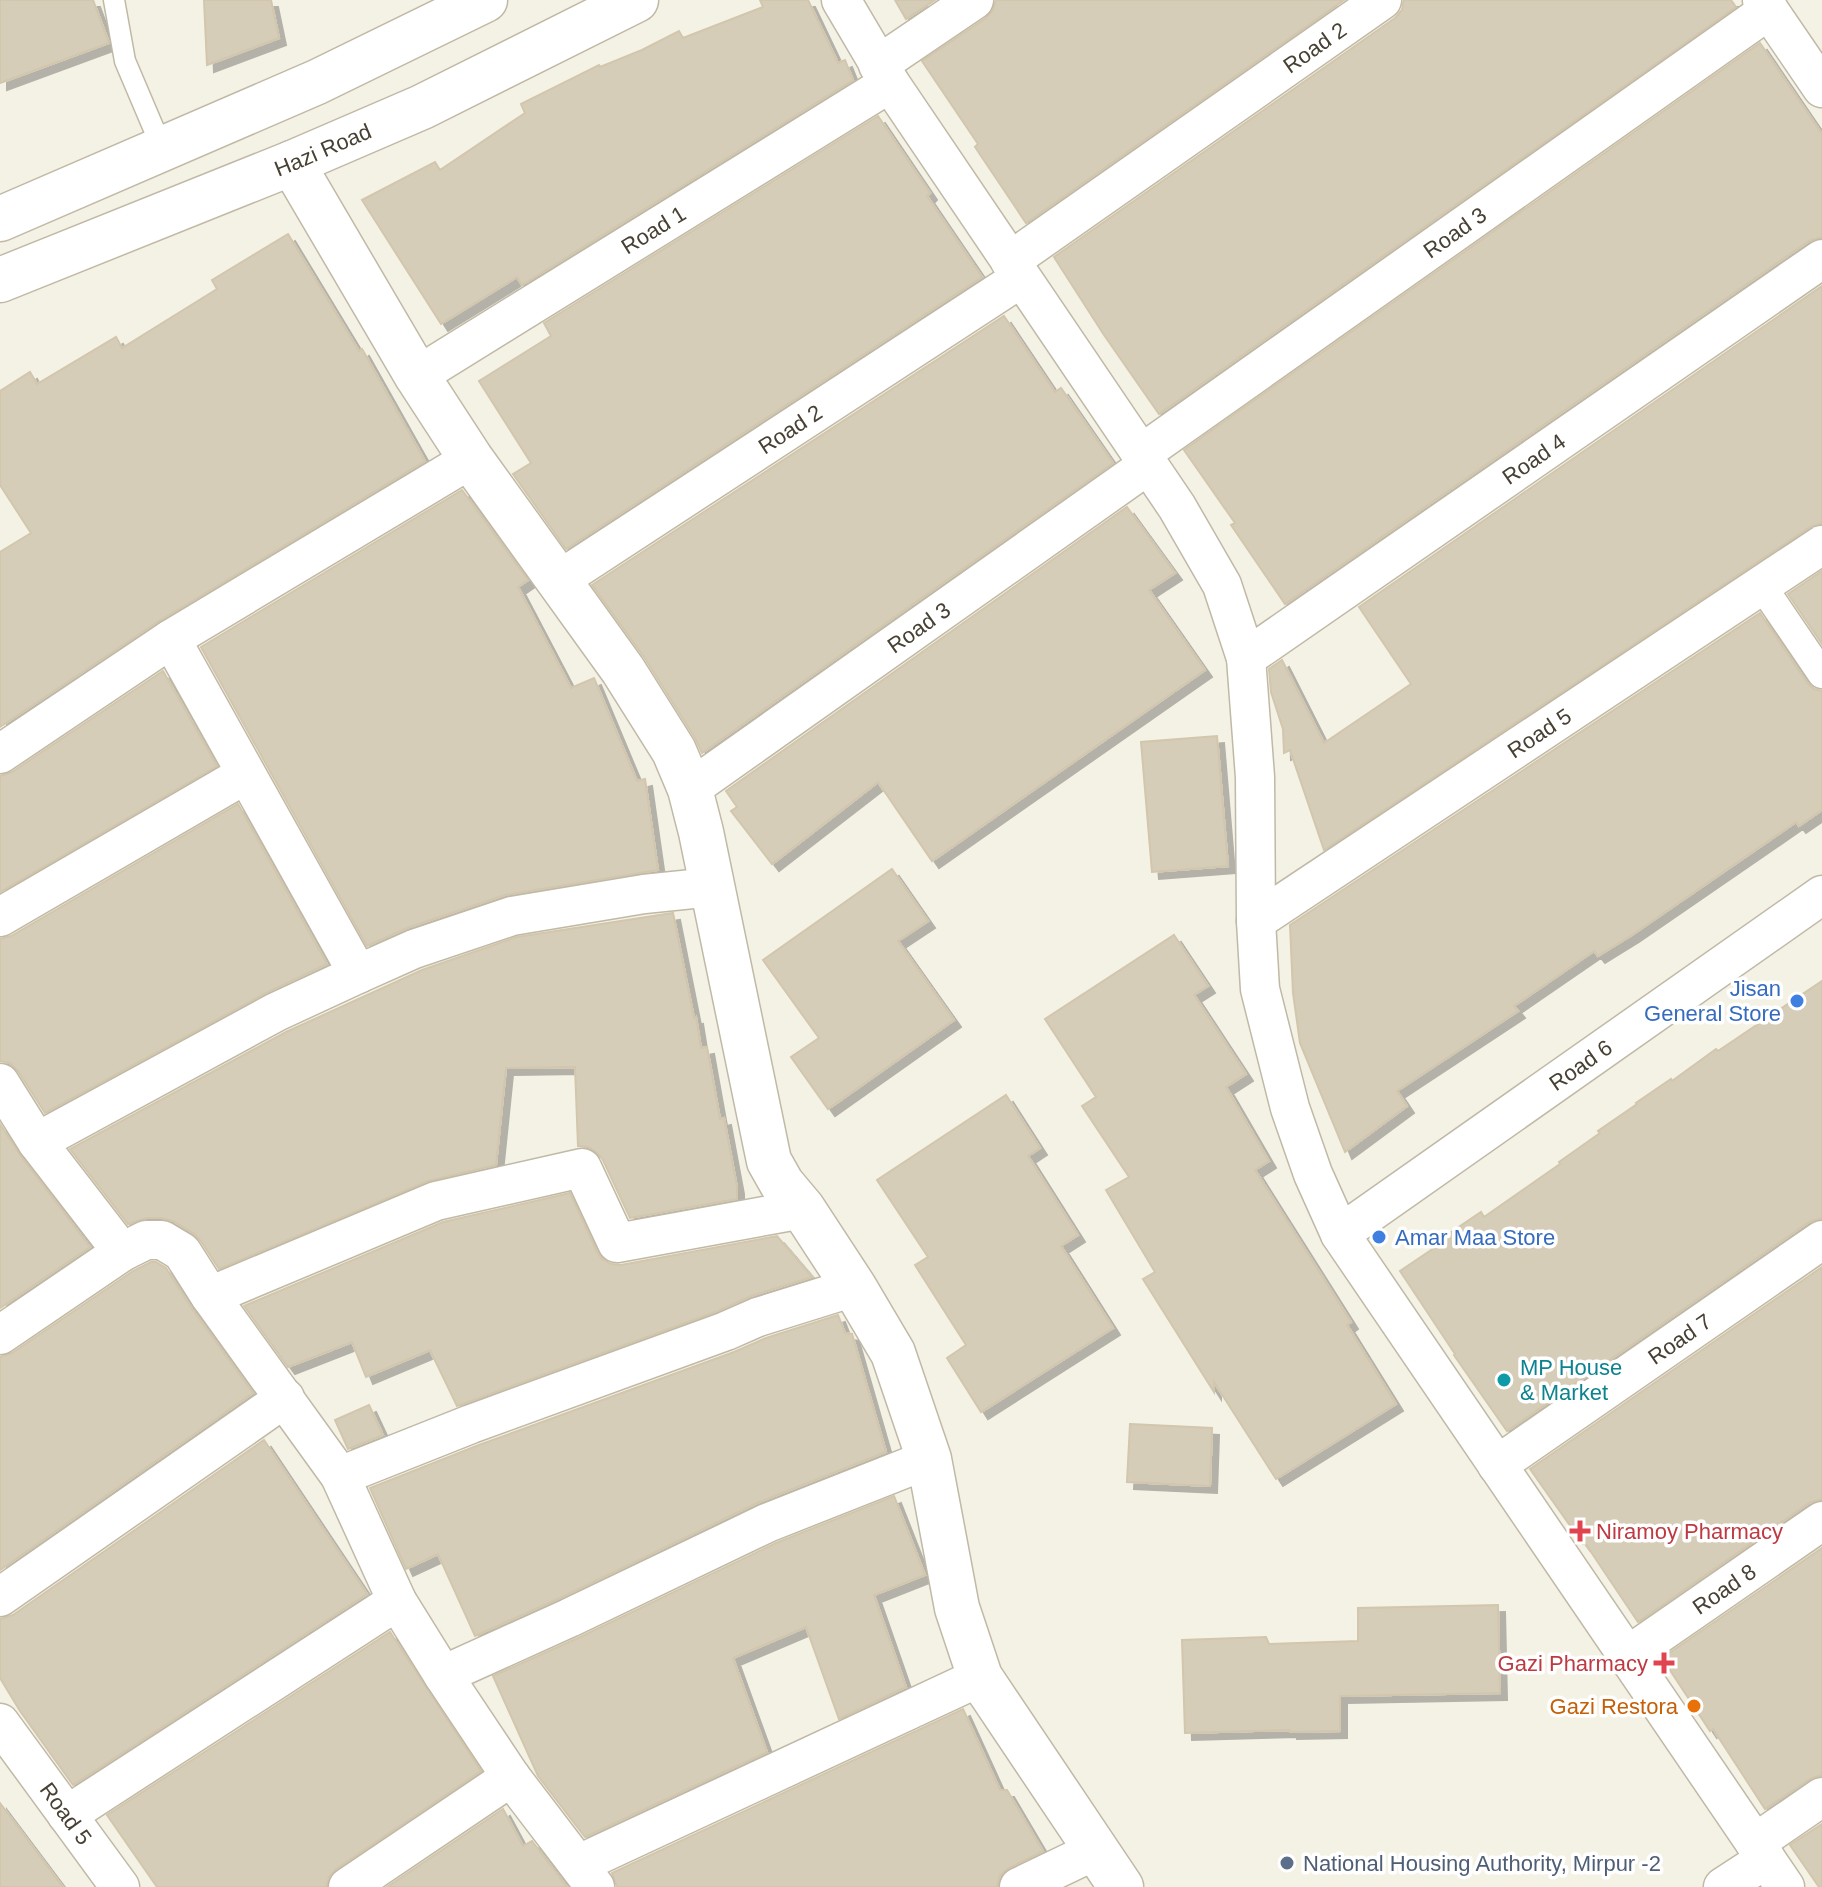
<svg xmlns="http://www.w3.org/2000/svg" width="1822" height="1887" font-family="Arial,sans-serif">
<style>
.building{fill:#d6cdb9;stroke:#d2c6ac;stroke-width:2;filter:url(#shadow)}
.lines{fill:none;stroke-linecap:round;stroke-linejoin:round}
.service-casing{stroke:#c0b9a6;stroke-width:23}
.pedestrian-casing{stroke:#c0b9a6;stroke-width:31}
.minor-casing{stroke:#c0b9a6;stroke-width:41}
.tertiary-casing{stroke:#c0b9a6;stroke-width:47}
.service{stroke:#fff;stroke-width:20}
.pedestrian{stroke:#fff;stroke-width:28}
.minor{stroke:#fff;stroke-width:38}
.tertiary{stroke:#fff;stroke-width:44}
.shop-dot{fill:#3f7fe0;stroke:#fff;stroke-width:3}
.culture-dot{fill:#0f9aa8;stroke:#fff;stroke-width:3}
.health-dot{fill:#e0444e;stroke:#fff;stroke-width:3}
.food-dot{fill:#e8710a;stroke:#fff;stroke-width:3}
.service-dot{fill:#5c6f8a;stroke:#fff;stroke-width:3}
.labels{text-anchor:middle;stroke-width:7;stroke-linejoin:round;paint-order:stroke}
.street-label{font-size:22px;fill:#474134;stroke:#fff}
.shop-label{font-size:22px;fill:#366cbe;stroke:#fff;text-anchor:end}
.culture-label{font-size:22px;fill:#0d838f;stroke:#fff;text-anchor:start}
.health-label{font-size:22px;fill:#be3a42;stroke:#fff;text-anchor:start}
.food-label{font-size:22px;fill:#c56008;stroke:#fff;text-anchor:end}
.service-label{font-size:22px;fill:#4e5e75;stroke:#fff;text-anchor:start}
</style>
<defs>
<filter id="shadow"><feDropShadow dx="7" dy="7" stdDeviation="0" flood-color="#0004"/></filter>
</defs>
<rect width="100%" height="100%" fill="#f4f1e5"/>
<path class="building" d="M 0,0 L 93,0 L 109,43 L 0,83 Z
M 204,0 L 271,0 L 279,38 L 207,65 Z
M 760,0 L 808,0 L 838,63 L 845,60 L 853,80 L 522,285 L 517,277 L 441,324 L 362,200 L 435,162 L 440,170 L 525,113 L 521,104 L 599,65 L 600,67 L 642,50 L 679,31 L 683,38 L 763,7 Z
M 895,0 L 935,0 L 906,19 Z
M 996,0 L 1344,0 L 1026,223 L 975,147 L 978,144 L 922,61 L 986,18 L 993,10 Z
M 1404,0 L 1731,0 L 1736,7 L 1159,414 L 1104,335 L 1054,257 L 1395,18 L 1402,10 Z
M 1760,43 L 1822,134 L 1822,237 L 1809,241 L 1285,604 L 1231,525 L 1235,523 L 1184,450 Z
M 878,116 L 930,193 L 927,196 L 982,277 L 566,549 L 513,474 L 531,463 L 479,381 L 551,336 L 544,323 Z
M 288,234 L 359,351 L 362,349 L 425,461 L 159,621 L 0,727 L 0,552 L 31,533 L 0,485 L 0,391 L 30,372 L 37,384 L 116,337 L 122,348 L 217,289 L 212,280 Z
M 1822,286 L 1822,523 L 1810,527 L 1324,850 L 1290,750 L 1284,753 L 1283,729 L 1271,692 L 1269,669 L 1282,660 L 1324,743 L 1411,684 L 1359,607 Z
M 1004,316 L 1055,392 L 1061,388 L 1113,463 L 702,753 L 695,738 L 644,657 L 592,585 Z
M 462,490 L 528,580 L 518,587 L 571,688 L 594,678 L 637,781 L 645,779 L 658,870 L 505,895 L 407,928 L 367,946 L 201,647 Z
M 1127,507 L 1175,573 L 1149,590 L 1205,670 L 932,861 L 878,782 L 772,864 L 731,811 L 737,807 L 726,791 Z
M 1822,571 L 1822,644 L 1788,594 Z
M 1760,613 L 1808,684 L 1814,689 L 1822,691 L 1822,810 L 1799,826 L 1796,822 L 1632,935 L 1598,956 L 1594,951 L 1514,1006 L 1518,1011 L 1397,1091 L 1407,1106 L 1345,1152 L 1300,1043 L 1293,993 L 1290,925 Z
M 163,671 L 217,766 L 0,892 L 0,776 L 12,772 Z
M 1217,736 L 1228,866 L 1152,872 L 1141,742 Z
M 238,804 L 327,964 L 266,993 L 45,1113 L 18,1071 L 10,1063 L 0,1061 L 0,939 L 11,936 Z
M 892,869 L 928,921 L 898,941 L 954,1020 L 828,1109 L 791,1057 L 819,1038 L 763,960 Z
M 673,913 L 694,1018 L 696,1017 L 701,1048 L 707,1047 L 720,1119 L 724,1118 L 737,1187 L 737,1199 L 630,1218 L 602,1158 L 595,1151 L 588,1147 L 578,1146 L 575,1067 L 506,1068 L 496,1165 L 428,1181 L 219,1269 L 200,1240 L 193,1233 L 173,1221 L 162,1218 L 146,1218 L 128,1224 L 70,1149 L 286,1032 L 422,970 L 517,937 Z
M 1174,935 L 1208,986 L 1194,995 L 1246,1074 L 1226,1087 L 1269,1161 L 1255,1170 L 1351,1322 L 1347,1325 L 1396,1404 L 1276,1479 L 1214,1382 L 1214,1392 L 1143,1279 L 1155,1272 L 1106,1190 L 1129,1177 L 1082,1106 L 1096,1097 L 1045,1019 Z
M 1822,981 L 1822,1218 L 1809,1222 L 1507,1431 L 1454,1355 L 1455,1354 L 1400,1271 L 1443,1242 L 1441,1239 L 1481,1212 L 1484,1217 L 1560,1164 L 1559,1162 L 1600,1133 L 1598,1131 L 1637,1104 L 1636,1103 L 1671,1079 L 1672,1081 L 1716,1049 L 1718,1051 Z
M 1006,1095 L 1040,1148 L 1028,1156 L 1078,1235 L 1061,1246 L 1113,1328 L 981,1412 L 947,1358 L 966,1345 L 915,1265 L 928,1257 L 877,1180 Z
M 0,1124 L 20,1155 L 90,1247 L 0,1308 Z
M 570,1193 L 597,1252 L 602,1259 L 611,1264 L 621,1265 L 777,1236 L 812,1277 L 751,1296 L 718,1311 L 457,1406 L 430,1350 L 366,1377 L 352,1342 L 288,1367 L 244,1306 L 443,1222 Z
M 151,1262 L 156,1262 L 166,1268 L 192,1309 L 253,1393 L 0,1570 L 0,1357 L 12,1353 L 133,1271 Z
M 1822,1267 L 1822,1499 L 1809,1503 L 1638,1622 L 1585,1543 L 1583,1544 L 1530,1469 Z
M 838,1315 L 845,1333 L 852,1334 L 886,1452 L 757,1503 L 560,1598 L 475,1636 L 438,1554 L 406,1569 L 370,1488 L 479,1445 L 734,1352 L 766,1338 Z
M 369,1405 L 383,1435 L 348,1449 L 335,1420 Z
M 1130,1424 L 1212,1428 L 1210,1486 L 1127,1482 Z
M 264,1440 L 367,1594 L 73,1785 L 20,1711 L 0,1678 L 0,1619 L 13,1615 Z
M 894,1496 L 925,1575 L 874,1595 L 906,1687 L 839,1719 L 806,1627 L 733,1658 L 767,1752 L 585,1837 L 538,1776 L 493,1676 L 578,1638 L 776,1543 Z
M 1822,1548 L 1822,1775 L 1810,1779 L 1765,1809 L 1713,1729 L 1710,1731 L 1662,1658 Z
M 1498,1605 L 1500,1693 L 1340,1696 L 1340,1731 L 1290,1732 L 1290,1730 L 1185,1733 L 1182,1640 L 1266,1637 L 1269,1644 L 1358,1641 L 1358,1608 Z
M 390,1632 L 481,1771 L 336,1869 L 329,1877 L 326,1887 L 157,1887 L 107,1815 Z
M 963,1709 L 1000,1790 L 1007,1790 L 1043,1851 L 1009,1868 L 1000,1875 L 997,1887 L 617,1887 L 612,1873 Z
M 0,1803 L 63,1887 L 0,1887 Z
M 503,1809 L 523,1846 L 532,1841 L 567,1887 L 387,1887 Z
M 1822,1824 L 1822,1887 L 1819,1887 L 1790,1845 Z"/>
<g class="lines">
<defs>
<path id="service" d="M 114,0 L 125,61 L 162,148"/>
<path id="pedestrian" d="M 1762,586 L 1822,674"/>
<g id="minor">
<path d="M 841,0 L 890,83 L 1177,507 L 1222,585 L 1246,658 L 1255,777 L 1256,921 L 1260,989 L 1290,1108 L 1313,1174 L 1340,1234 L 1785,1887"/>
<path d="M 1762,0 L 1822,88"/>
<path d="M 878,65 L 974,0"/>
<path id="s1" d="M 1010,261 L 1382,0"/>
<path id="s2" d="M 417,376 L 890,83"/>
<path id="s3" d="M 1141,454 L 1769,10"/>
<path id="s4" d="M 559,580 L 1021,278"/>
<path d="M 171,639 L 358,974"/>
<path id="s5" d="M 1246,658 L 1822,259"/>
<path d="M 0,754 L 171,639 L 471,459"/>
<path id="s6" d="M 690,789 L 1148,465"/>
<path d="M 0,917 L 246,774"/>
<path id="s7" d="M 1256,921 L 1822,545"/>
<path d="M 0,1083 L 37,1142 L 122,1252"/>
<path d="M 37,1142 L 276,1012 L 358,974 L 414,949 L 512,916 L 644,894 L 712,887"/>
<path id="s8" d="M 1340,1234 L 1822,895"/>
<path d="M 210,1296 L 436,1201 L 582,1168 L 617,1243 L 803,1209"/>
<path d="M 0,1335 L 122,1252 L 146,1240 L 162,1240 L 182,1252 L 210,1296 L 340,1476 L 397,1601 L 443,1675 L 511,1777 L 595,1887"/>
<path id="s9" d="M 1497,1465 L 1822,1240"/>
<path d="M 340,1476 L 471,1424 L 726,1331 L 758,1317 L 854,1287"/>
<path d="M 0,1597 L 285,1398"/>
<path id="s10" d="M 1627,1656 L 1822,1521"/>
<path d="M 443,1675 L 569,1618 L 767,1523 L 929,1459"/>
<path id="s11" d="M 0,1723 L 120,1887"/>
<path d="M 67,1815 L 397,1601"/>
<path d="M 1755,1843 L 1822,1797"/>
<path d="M 579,1864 L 980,1677"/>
<path d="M 348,1887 L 511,1777"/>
<path d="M 1019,1887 L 1096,1850"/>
<path d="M 1723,1887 L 1766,1859"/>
</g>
<g id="tertiary">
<path d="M 292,163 L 417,376 L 471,459 L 623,670 L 674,751 L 690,789 L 701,832 L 769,1161 L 782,1184 L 803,1209 L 854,1287 L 893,1353 L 929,1459 L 957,1608 L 980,1677 L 1121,1887"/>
<path d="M 0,219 L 317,82 L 485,0"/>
<path id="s12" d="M 0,280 L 292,163 L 422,107 L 636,0"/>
</g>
</defs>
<use href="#service" class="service-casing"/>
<use href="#pedestrian" class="pedestrian-casing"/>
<use href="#minor" class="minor-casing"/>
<use href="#tertiary" class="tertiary-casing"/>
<use href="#service" class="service"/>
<use href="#pedestrian" class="pedestrian"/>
<use href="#minor" class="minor"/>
<use href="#tertiary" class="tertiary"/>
</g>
<g class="shop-dot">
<circle cx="1797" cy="1001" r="8"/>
<circle cx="1379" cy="1237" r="8"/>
</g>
<circle class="culture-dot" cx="1504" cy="1380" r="8"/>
<g class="health-dot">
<path d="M1576 1519h8v8h8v8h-8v8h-8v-8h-8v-8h8z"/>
<path d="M1660 1651h8v8h8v8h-8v8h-8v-8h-8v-8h8z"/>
</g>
<circle class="food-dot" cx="1694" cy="1706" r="8"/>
<circle class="service-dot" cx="1287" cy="1863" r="8"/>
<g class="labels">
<g class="street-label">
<text dy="8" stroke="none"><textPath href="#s1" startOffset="372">Road 2</textPath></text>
<text dy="8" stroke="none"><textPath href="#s12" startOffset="348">Hazi Road</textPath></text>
<text dy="8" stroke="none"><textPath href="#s2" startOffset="278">Road 1</textPath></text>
<text dy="8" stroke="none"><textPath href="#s3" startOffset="384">Road 3</textPath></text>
<text dy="8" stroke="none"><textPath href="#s4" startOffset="276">Road 2</textPath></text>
<text dy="8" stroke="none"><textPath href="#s5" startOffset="350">Road 4</textPath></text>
<text dy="8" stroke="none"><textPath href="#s6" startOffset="280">Road 3</textPath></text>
<text dy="8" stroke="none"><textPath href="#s7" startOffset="340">Road 5</textPath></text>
<text dy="8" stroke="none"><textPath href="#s8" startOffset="294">Road 6</textPath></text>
<text dy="8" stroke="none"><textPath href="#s9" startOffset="222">Road 7</textPath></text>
<text dy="8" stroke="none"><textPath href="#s10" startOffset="118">Road 8</textPath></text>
<text dy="8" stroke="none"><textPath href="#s11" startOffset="112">Road 5</textPath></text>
</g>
<g class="shop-label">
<text x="1781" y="996">Jisan<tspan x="1781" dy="25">General Store</tspan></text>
<text x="1395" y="1245" text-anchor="start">Amar Maa Store</text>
</g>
<g class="culture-label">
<text x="1520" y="1375">MP House<tspan x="1520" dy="25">&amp; Market</tspan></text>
</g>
<g class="health-label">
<text x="1596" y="1539">Niramoy Pharmacy</text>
<text x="1648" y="1671" text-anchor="end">Gazi Pharmacy</text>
</g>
<g class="food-label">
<text x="1678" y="1714">Gazi Restora</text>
</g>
<g class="service-label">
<text x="1303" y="1871">National Housing Authority, Mirpur -2</text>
</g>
</g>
</svg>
